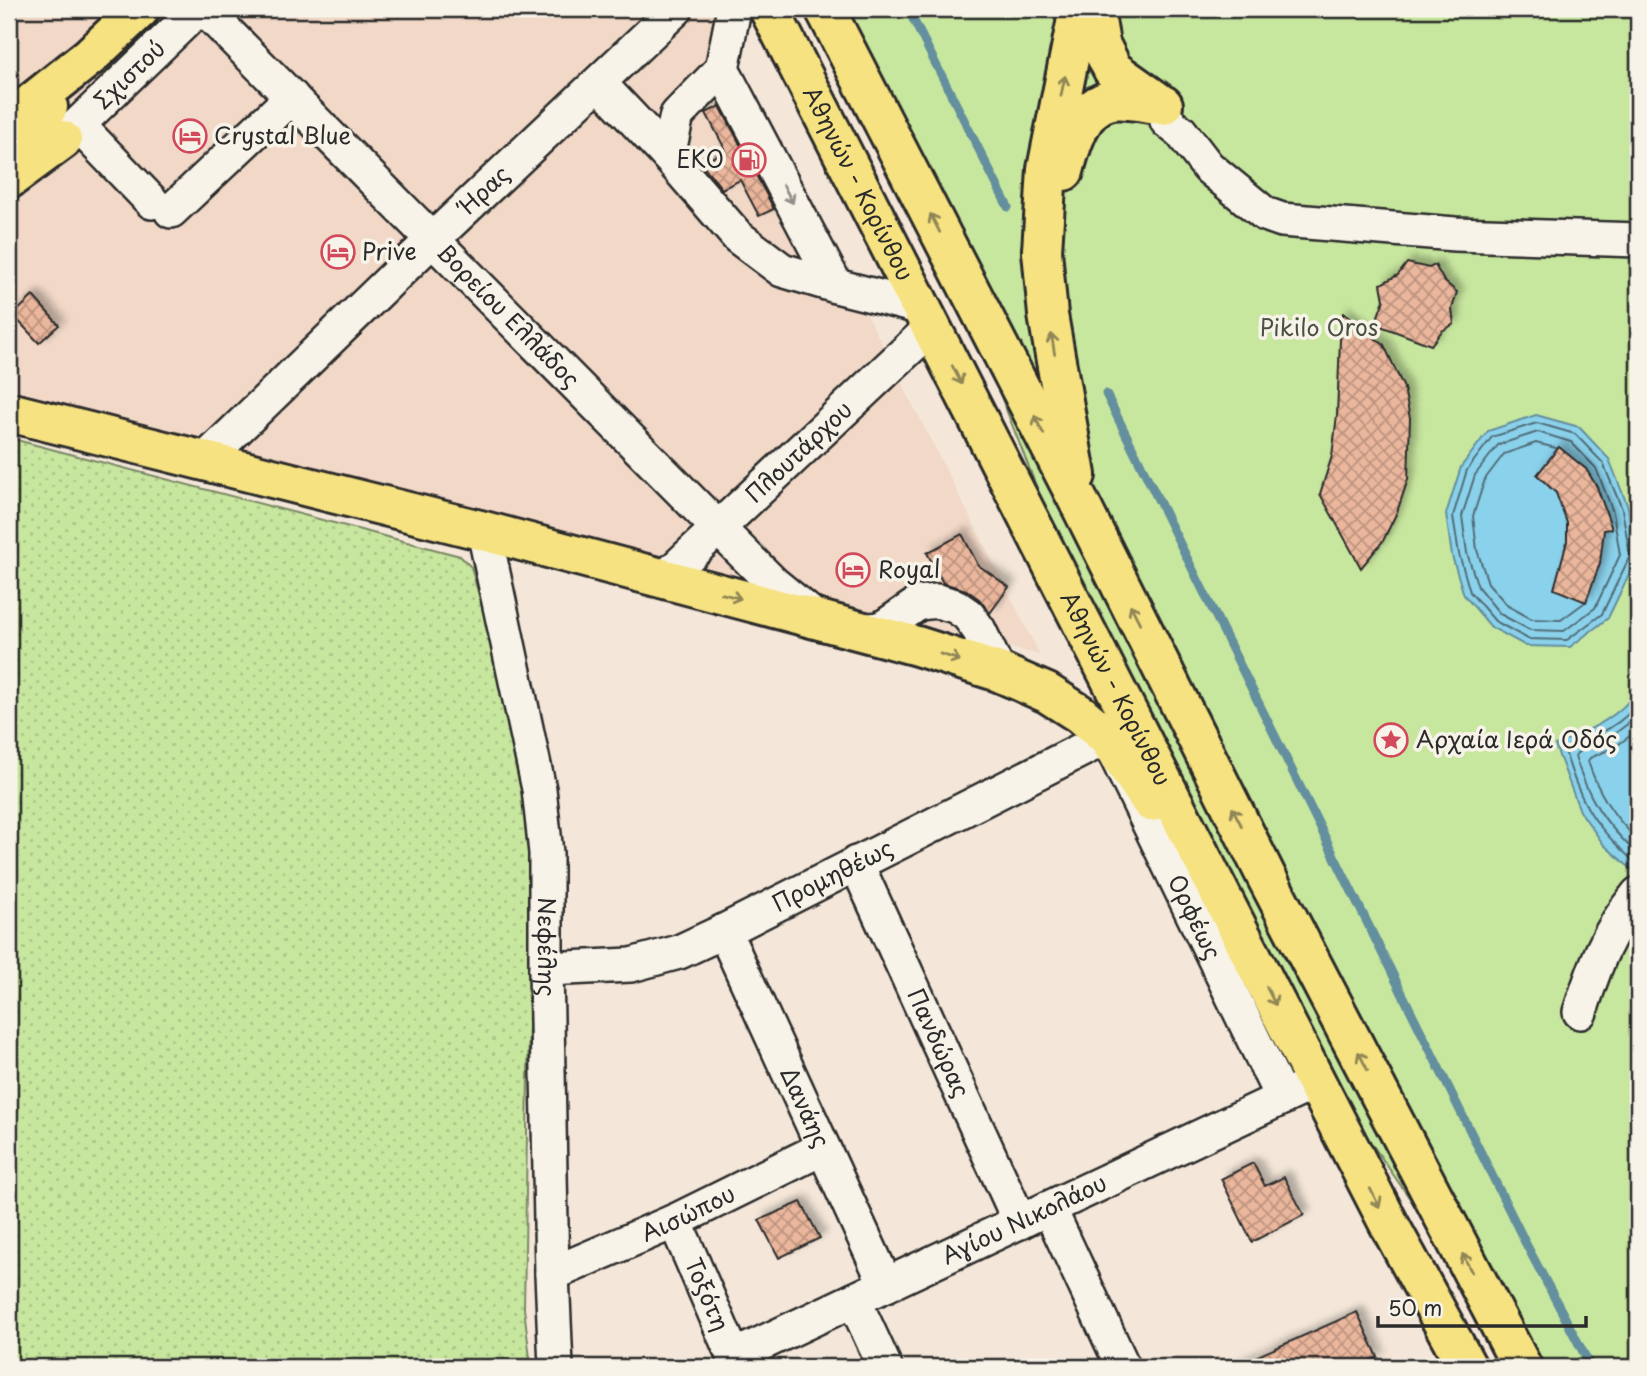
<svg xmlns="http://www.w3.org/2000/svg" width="1647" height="1376" font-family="'Playpen Sans',sans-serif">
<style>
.built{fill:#f1d8c7}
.grass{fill:url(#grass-dots);stroke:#798864;stroke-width:2}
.green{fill:#c7e69e;stroke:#798864;stroke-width:2}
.water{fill:#8ad1eb;stroke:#648f9e;stroke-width:2}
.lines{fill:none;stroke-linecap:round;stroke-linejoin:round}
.shore{stroke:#516d78;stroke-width:2}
.stream{stroke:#648f9e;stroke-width:9}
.building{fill:url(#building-cross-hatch);stroke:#2b2b2b;stroke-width:2;filter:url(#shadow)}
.minor-casing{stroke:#2b2b2b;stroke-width:38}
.major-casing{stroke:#2b2b2b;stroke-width:44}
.highway-casing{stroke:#2b2b2b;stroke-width:44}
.minor{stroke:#f7f3e8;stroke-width:33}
.major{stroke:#f6e281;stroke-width:38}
.highway{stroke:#f6e281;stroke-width:38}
.oneway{stroke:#908656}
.oneway2{stroke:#918f8a}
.labels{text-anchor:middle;stroke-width:7;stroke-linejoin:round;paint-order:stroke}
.street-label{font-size:23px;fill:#2b2b2b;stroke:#f7f3e8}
.poi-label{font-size:23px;fill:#2b2b2b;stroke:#f7f3e8;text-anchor:start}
.park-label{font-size:23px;fill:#4a5042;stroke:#f7f3e8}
</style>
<defs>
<pattern id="grass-dots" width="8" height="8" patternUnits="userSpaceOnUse" patternTransform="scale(1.75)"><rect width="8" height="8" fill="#c7e69e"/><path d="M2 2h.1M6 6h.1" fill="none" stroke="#abc588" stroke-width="1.8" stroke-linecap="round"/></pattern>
<pattern id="building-cross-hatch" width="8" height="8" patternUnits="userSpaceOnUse" patternTransform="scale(1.75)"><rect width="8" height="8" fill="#eab69c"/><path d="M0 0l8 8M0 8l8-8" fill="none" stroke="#be947f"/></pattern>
<filter id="shadow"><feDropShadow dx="6" dy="-6" stdDeviation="3.5" flood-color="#0004"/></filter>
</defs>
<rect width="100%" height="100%" fill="#f4e7d9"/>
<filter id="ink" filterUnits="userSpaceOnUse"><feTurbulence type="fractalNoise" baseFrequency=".0143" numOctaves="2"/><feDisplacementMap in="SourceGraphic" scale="14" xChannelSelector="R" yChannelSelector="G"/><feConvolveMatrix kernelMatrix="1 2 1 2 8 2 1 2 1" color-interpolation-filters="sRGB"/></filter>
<g filter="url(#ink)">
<path class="built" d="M 9,9 L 707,9 L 716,17 L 1040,655 L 9,395 Z"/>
<path class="grass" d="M 9,438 L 460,556 L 471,567 L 492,642 L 532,845 L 524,1308 L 531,1367 L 9,1367 Z"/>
<path class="green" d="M 848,9 L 1638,9 L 1638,1367 L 1527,1367 L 1196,891 Z"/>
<path class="water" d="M 1536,415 L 1579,427 L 1609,459 L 1628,507 L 1636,560 L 1608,618 L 1570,647 L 1526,646 L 1491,627 L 1464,595 L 1452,556 L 1446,514 L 1461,467 L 1488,431 Z
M 1638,689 L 1638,873 L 1637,874 L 1604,845 L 1580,811 L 1555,745 C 1587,731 1619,719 1638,689 Z"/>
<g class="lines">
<path class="shore" d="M 1537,423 L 1575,434 L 1603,463 L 1622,509 L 1630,556 L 1602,614 L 1567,640 L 1528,639 L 1495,621 L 1470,592 L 1459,554 L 1453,516 L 1467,470 L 1492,437 Z
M 1538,432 L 1571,442 L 1596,468 L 1613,512 L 1620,555 L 1595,608 L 1564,631 L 1530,630 L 1500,614 L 1478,587 L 1467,553 L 1462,516 L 1475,475 L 1498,445 Z
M 1556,448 L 1536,443 L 1504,454 L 1485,479 L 1473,516 L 1477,550 L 1488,583 L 1508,606 L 1532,619 L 1561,620 L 1584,603
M 1638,702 C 1623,726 1592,737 1566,748 L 1565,751 C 1581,806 1596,828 1638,865
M 1638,716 L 1609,738 L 1577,753 L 1575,756 C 1588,798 1605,825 1638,854
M 1638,730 L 1615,747 L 1590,758 L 1588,761 C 1598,793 1614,818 1638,840"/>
<path class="stream" d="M 908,9 L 1008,207
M 1106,394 L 1525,1242 L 1591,1367"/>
</g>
<path class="building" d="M 720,106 L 774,209 L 759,216 L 740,180 L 722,189 L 701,163 L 726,151 L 706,113 Z
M 1407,263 L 1429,268 L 1435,265 L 1444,281 L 1457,292 L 1452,309 L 1454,324 L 1442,331 L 1431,345 L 1375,324 L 1384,300 L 1381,284 L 1398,275 Z
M 33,296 L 59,325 L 39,343 L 13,315 Z
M 1343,313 L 1384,345 L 1404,388 L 1410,418 L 1408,479 L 1397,512 L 1383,541 L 1361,568 L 1320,494 L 1332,456 L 1337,415 L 1340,340 Z
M 1559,447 L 1586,469 L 1597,487 L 1612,529 L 1604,530 L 1600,563 L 1586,602 L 1554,589 L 1567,541 L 1567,523 L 1556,493 L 1537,475 Z
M 962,534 L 978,565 L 1009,587 L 990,613 L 979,599 L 966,590 L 943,583 L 927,553 Z
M 1253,1163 L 1265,1186 L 1284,1177 L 1304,1215 L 1252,1242 L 1221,1179 Z
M 801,1202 L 820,1238 L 779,1258 L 759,1220 Z
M 1357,1312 L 1378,1357 L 1356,1367 L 1233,1367 Z"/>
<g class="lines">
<defs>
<g id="minor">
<path id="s1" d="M 204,9 L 718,528 L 773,583 L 817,619"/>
<path d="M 722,69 L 836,286 L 923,308"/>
<path d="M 599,83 L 668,156 L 738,237 L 782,270 L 836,286"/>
<path d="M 1163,105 L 1167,121 L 1181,132 L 1208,167 L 1265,214 L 1282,220 L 1455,234 L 1638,240"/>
<path d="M 78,125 L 152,202"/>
<path id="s2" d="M 62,140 L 198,9"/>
<path d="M 668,156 L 677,115 L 722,69 L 734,9"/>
<path d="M 171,211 L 292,97"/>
<path id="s3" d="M 204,461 L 432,240 L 676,9"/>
<path id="s4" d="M 484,531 L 539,789 L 546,853 L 546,969 L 552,1274 L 556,1367"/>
<path id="s5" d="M 665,578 L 932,327"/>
<path d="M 859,631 L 881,629 L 919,603 L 937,601 L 955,606 L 968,615 L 979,630 L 999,672"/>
<path id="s6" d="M 856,863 L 1020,1222"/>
<path id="s7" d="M 724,931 L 886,1285"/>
<path id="s8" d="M 546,969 L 631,965 L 679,952 L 724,931 L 1107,737 L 1282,1098"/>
<path d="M 1580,1012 C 1595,965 1607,932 1638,894"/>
<path d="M 1049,1208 L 1123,1367"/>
<path id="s9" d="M 675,1221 L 738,1367"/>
<path id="s10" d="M 552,1274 L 675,1221 L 823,1148"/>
<path d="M 854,1300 L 885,1367"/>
<path id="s11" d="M 733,1357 L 1301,1089"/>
</g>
<path id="major" d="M 1094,9 L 1100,44 L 1113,70 L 1158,102
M 9,121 L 89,57 L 140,9
M 9,154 L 48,107
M 1064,171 C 1071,145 1081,105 1112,100 C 1129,98 1146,103 1163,105
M 9,179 L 62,140
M 1042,251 L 1047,169 L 1079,9
M 9,412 L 484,531 L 917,646 L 999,672 L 1047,693 L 1080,714 L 1107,737"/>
<g id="highway">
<path id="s12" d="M 769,9 L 1316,1082 L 1390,1226 L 1467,1367"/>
<path d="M 825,9 L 1082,508 L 1267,878 L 1522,1367"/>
<path d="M 1042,251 L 1048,315 L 1076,475"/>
<path d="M 1107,737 L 1151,802"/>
</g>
</defs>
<use href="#minor" class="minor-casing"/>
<use href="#major" class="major-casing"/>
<use href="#highway" class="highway-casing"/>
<use href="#minor" class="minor"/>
<use href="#major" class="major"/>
<use href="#highway" class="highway"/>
</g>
<defs><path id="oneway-shaft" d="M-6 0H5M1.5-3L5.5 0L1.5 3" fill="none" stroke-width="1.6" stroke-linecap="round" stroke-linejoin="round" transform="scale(1.75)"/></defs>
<g class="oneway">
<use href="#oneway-shaft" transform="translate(1063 86) rotate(-78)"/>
<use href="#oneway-shaft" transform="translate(935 223) rotate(-117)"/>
<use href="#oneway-shaft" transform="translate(1053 344) rotate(-99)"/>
<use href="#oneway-shaft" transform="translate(957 375) rotate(63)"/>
<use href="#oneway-shaft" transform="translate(1039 425) rotate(-117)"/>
<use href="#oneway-shaft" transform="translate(731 596) rotate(15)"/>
<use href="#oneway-shaft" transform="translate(1135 614) rotate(-117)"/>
<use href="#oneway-shaft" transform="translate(950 657) rotate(17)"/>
<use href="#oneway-shaft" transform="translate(1237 817) rotate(-117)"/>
<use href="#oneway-shaft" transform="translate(1271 996) rotate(63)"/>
<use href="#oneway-shaft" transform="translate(1363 1061) rotate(-117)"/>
<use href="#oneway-shaft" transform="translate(1375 1198) rotate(63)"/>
<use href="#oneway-shaft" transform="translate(1467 1263) rotate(-117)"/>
</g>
<use class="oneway2" href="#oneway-shaft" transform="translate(788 194) rotate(62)"/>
</g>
<defs>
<symbol id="hotel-ring" viewBox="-11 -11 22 22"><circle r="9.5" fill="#f7f3e8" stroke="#d1495b" stroke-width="1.5"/><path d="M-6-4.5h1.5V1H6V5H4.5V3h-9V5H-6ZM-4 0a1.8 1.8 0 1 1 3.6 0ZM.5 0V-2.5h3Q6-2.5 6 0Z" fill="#d1495b"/></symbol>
<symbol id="fuel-ring" viewBox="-11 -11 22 22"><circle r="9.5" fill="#f7f3e8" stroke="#d1495b" stroke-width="1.5"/><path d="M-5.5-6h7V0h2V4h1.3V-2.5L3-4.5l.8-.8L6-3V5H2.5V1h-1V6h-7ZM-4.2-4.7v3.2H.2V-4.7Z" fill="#d1495b"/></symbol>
<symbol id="sight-ring" viewBox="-11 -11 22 22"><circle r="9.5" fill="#f7f3e8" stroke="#d1495b" stroke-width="1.5"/><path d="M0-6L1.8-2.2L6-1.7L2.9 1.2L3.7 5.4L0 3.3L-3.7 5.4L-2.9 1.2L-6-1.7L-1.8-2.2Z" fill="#d1495b"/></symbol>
</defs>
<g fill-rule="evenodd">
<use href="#hotel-ring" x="171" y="117" width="38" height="38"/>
<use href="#fuel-ring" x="730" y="141" width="38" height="38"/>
<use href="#hotel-ring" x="319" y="233" width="38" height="38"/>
<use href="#hotel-ring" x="834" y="551" width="38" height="38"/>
<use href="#sight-ring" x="1372" y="721" width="38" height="38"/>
</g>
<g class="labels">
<g class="street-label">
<text dy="8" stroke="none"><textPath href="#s2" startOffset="94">Σχιστού</textPath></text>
<text dy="8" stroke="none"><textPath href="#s12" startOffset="196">Αθηνών - Κορίνθου</textPath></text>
<text dy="8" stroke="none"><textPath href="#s3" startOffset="390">Ήρας</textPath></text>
<text dy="8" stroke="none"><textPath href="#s1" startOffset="432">Βορείου Ελλάδος</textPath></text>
<text dy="8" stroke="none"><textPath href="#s5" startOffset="184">Πλουτάρχου</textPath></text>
<text dy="8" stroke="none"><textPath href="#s12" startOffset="763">Αθηνών - Κορίνθου</textPath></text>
<text dy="8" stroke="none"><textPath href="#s8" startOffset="306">Προμηθέως</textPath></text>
<text dy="8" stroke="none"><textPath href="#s8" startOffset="814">Ορφέως</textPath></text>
<text dy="8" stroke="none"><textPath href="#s4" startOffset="422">Νεφέλης</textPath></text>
<text dy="8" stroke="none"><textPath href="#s6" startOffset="198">Πανδώρας</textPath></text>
<text dy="8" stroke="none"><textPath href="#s7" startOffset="194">Δανάης</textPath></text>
<text dy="8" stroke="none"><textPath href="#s10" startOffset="149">Αισώπου</textPath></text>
<text dy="8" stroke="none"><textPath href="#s11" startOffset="322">Αγίου Νικολάου</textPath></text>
<text dy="8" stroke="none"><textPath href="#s9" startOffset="80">Τοξότη</textPath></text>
</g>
<g class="poi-label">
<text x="214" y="144">Crystal Blue</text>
<text x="724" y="168" text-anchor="end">EKO</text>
<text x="362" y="260">Prive</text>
<text x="878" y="578">Royal</text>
<text x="1416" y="748">Αρχαία Ιερά Οδός</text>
</g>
<g class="park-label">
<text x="1319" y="336">Pikilo Oros</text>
</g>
</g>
<rect width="1647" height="1376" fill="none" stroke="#f7f3e8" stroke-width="35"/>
<rect x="18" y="18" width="1612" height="1341" fill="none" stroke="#2b2b2b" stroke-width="2.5" filter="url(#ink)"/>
<path d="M1378 1316v10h208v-10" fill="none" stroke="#2b2b2b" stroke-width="3.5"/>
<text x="1388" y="1316" font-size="21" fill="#2b2b2b" stroke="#f7f3e8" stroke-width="5" paint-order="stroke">50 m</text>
</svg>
